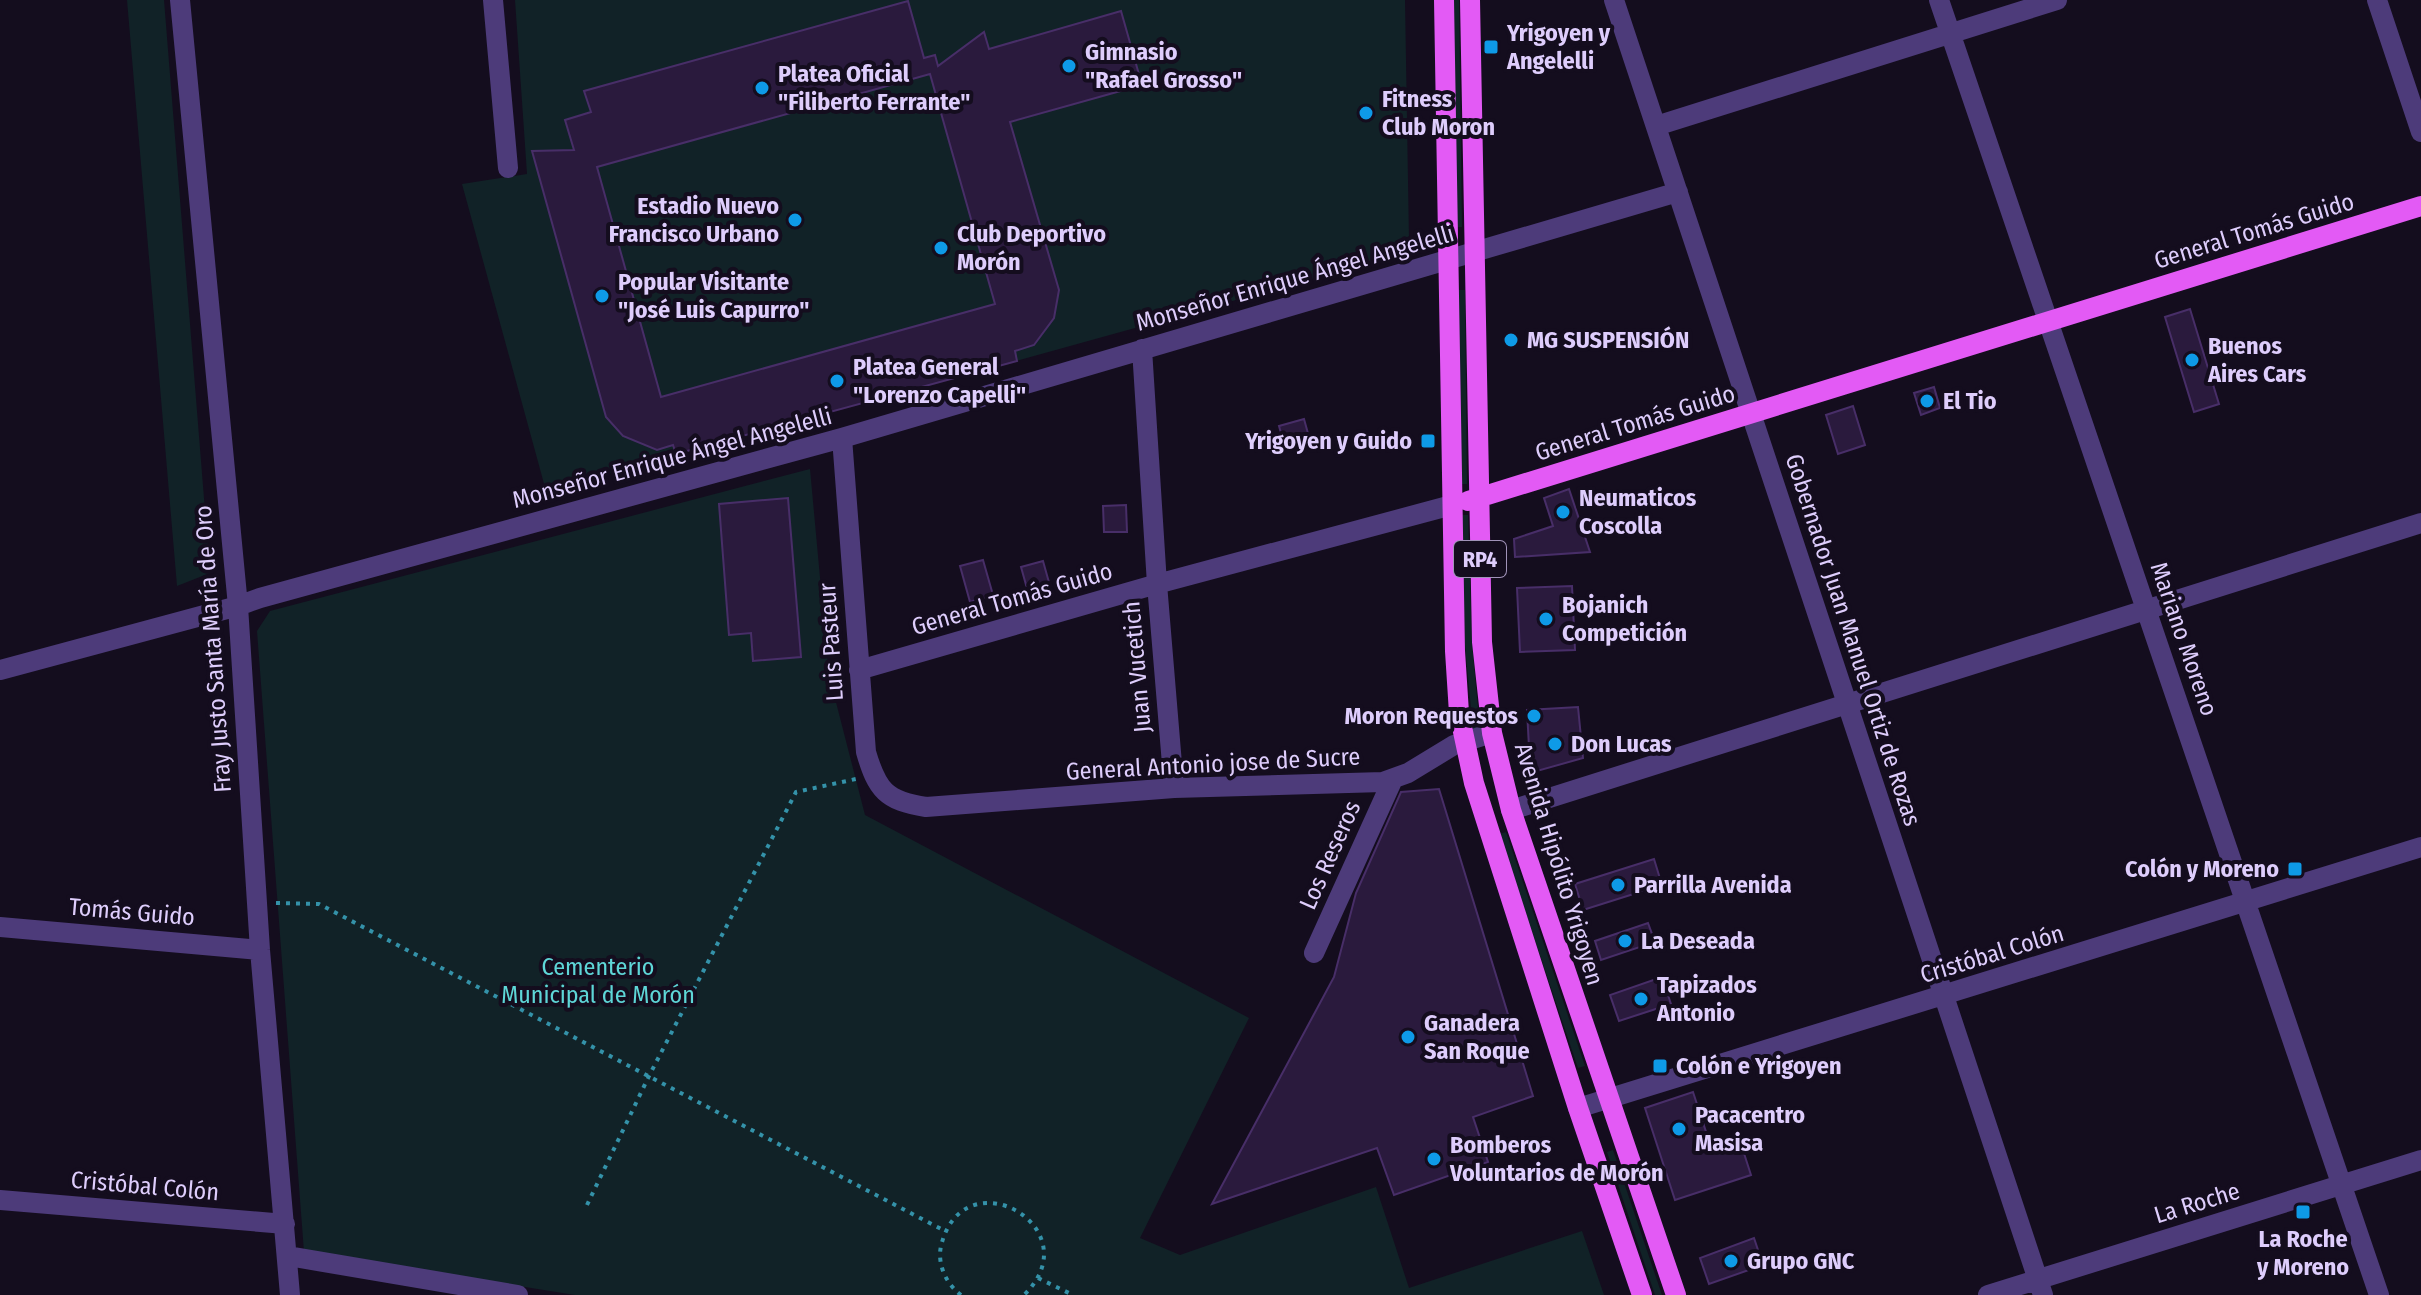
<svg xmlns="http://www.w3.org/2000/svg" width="2421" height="1295" font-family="'Fira Sans Condensed',sans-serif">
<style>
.green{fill:#112227}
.building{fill:#2a1a3d;stroke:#482e68;stroke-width:2;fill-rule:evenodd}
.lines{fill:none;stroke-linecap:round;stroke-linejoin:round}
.path{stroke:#3492a9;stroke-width:4;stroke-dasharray:4 6;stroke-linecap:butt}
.minor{stroke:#4d3b7a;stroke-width:20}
.major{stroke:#e35af5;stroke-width:20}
.poi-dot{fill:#0e9ae7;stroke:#140d1e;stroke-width:3}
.labels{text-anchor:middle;stroke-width:8;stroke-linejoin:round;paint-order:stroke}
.shield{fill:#140d1e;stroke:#a193b9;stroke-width:2}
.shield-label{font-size:22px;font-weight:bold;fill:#decdfc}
.poi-label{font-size:24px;font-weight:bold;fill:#decdfc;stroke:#140d1e;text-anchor:start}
.street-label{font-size:24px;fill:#decdfc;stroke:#140d1e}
.park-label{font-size:24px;fill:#5ed6d7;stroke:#140d1e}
</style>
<rect width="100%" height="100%" fill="#140d1e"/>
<path class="green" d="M 127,0 L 164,0 L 210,573 L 177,586 Z
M 515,0 L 1405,0 L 1409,240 L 1395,256 L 546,491 L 462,184 L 527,174 Z
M 1452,0 L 1459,0 L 1462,227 L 1456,227 Z
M 1458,290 L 1465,290 L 1467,484 L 1460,484 Z
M 810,469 L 829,675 L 865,815 L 1249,1018 L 1140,1238 L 1180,1255 L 1376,1187 L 1409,1288 L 1582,1231 L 1604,1295 L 575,1295 L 304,1252 L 257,631 L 270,611 Z
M 1461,515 L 1468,515 L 1472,643 L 1481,741 L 1474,741 L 1465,645 Z
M 1506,832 L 1585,1066 L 1578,1068 L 1499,834 Z
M 1613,1150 L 1662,1295 L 1655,1295 L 1607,1152 Z"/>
<path class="building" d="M 908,1 L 924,58 L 935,55 L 938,66 L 984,32 L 989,49 L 1121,11 L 1142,85 L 1010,122 L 1059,290 L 1054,318 L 1034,345 L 1015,351 L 1017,361 L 676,454 L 673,445 L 657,450 L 623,436 L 606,417 L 532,151 L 574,150 L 565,120 L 591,112 L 584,91 ZM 930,74 L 995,304 L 661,397 L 597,167 Z
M 2190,309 L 2219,404 L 2194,412 L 2165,317 Z
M 1934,387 L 1940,408 L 1921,415 L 1914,393 Z
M 1853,406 L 1865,445 L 1838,454 L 1826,415 Z
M 1304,419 L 1309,437 L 1284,444 L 1279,426 Z
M 1569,489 L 1590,552 L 1515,557 L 1514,539 L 1553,526 L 1544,498 Z
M 788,498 L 801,657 L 753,661 L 751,633 L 729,635 L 719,504 Z
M 1126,505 L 1127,532 L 1104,532 L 1103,506 Z
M 983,560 L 993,595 L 970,602 L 960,566 Z
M 1043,561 L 1050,586 L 1028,592 L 1021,567 Z
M 1572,586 L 1575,650 L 1520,652 L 1517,588 Z
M 1578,707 L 1583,758 L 1537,771 L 1530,766 L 1527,710 Z
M 1439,789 L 1533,1096 L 1473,1117 L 1488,1162 L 1394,1195 L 1377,1148 L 1212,1204 L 1334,977 L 1356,893 L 1401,792 Z
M 1654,859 L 1662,885 L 1583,910 L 1575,884 Z
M 1648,923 L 1655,942 L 1601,960 L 1595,941 Z
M 1662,977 L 1671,1004 L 1619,1021 L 1610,995 Z
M 1693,1092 L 1712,1150 L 1740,1141 L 1751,1175 L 1675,1200 L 1645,1108 Z
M 1754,1238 L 1763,1265 L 1709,1284 L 1700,1258 Z"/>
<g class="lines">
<path class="path" d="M 276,903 L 319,904 L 945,1231
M 587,1205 L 649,1076 L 796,792 L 856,779
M 1038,1278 L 1073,1295
M 961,1295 C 946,1284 937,1264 941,1246 C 963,1154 1093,1228 1024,1295"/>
<path class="minor" d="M 180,0 L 238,606 L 260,950 L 290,1295
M 493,0 L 508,168
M 1614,0 L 2043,1295
M 1939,0 L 2379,1295
M 2377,0 L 2421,132
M 1656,126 L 2057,0
M 1142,349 L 1157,584 L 1174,788
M 842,438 L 866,752 C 877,790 886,801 926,807 L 1174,788 L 1383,782 L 1408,773 L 1454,745 L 1492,733
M 0,670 L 238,606 L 260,598 L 842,438 L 1678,192
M 859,670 L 1157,584 L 1452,505
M 1511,810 L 2421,523
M 0,927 L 260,950
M 1314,953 L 1393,779
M 1578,1108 L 2421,847
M 0,1200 L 285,1224
M 288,1256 L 518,1295
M 1988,1295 L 2421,1160"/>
<path class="major" d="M 1444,0 L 1455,651 L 1459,713 L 1474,783 L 1578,1108 L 1642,1295
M 1470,0 L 1482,642 L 1492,733 L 1511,810 L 1676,1295
M 1468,501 L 2421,206"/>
</g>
<g class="poi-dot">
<rect x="1483" y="39" width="16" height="16" rx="4"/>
<circle cx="1069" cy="66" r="8"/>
<circle cx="762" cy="88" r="8"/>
<circle cx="1366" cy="113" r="8"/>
<circle cx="795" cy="220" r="8"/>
<circle cx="941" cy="248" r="8"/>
<circle cx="602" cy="296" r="8"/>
<circle cx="1511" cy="340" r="8"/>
<circle cx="2192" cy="360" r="8"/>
<circle cx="837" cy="381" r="8"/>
<circle cx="1927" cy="401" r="8"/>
<rect x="1420" y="433" width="16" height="16" rx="4"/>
<circle cx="1563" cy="512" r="8"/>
<circle cx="1546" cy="619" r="8"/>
<circle cx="1534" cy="716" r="8"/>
<circle cx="1555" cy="744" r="8"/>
<rect x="2287" y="861" width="16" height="16" rx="4"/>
<circle cx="1618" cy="885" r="8"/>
<circle cx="1625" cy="941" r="8"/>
<circle cx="1641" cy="999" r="8"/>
<circle cx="1408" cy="1037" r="8"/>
<rect x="1652" y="1058" width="16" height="16" rx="4"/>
<circle cx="1679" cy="1129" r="8"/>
<circle cx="1434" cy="1159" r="8"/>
<rect x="2295" y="1204" width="16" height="16" rx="4"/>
<circle cx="1731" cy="1261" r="8"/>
</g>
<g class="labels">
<rect class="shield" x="1454" y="541" width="52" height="36" rx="6"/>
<g class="shield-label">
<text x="1480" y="567">RP4</text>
</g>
<g class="poi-label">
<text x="1507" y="41">Yrigoyen y<tspan x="1507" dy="28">Angelelli</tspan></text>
<text x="1085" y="60">Gimnasio<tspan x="1085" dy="28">"Rafael Grosso"</tspan></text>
<text x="778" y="82">Platea Oficial<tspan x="778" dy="28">"Filiberto Ferrante"</tspan></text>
<text x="1382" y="107">Fitness<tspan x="1382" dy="28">Club Moron</tspan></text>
<text x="779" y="214" text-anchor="end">Estadio Nuevo<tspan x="779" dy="28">Francisco Urbano</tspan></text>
<text x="957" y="242">Club Deportivo<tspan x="957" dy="28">Morón</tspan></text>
<text x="618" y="290">Popular Visitante<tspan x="618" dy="28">"José Luis Capurro"</tspan></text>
<text x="1527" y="348">MG SUSPENSIÓN</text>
<text x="2208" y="354">Buenos<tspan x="2208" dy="28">Aires Cars</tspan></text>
<text x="853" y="375">Platea General<tspan x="853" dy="28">"Lorenzo Capelli"</tspan></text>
<text x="1943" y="409">El Tio</text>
<text x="1412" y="449" text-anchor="end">Yrigoyen y Guido</text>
<text x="1579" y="506">Neumaticos<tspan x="1579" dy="28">Coscolla</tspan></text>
<text x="1562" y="613">Bojanich<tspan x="1562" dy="28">Competición</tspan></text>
<text x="1518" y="724" text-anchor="end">Moron Requestos</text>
<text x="1571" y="752">Don Lucas</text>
<text x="2279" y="877" text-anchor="end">Colón y Moreno</text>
<text x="1634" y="893">Parrilla Avenida</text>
<text x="1641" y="949">La Deseada</text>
<text x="1657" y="993">Tapizados<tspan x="1657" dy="28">Antonio</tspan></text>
<text x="1424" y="1031">Ganadera<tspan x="1424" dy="28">San Roque</tspan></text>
<text x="1676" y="1074">Colón e Yrigoyen</text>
<text x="1695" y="1123">Pacacentro<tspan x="1695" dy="28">Masisa</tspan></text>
<text x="1450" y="1153">Bomberos<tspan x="1450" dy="28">Voluntarios de Morón</tspan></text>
<text x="2303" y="1247" text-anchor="middle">La Roche<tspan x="2303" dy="28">y Moreno</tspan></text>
<text x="1747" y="1269">Grupo GNC</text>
</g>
<g class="street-label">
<text transform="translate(2254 231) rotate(-17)" y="8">General Tomás Guido</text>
<text transform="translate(1295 278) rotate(-16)" y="8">Monseñor Enrique Ángel Angelelli</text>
<text transform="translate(1635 423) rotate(-17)" y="8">General Tomás Guido</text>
<text transform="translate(672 458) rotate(-15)" y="8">Monseñor Enrique Ángel Angelelli</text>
<text transform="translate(1012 599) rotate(-16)" y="8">General Tomás Guido</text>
<text transform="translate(2184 639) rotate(71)" y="8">Mariano Moreno</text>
<text transform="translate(1853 640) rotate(72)" y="8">Gobernador Juan Manuel Ortiz de Rozas</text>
<text transform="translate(831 642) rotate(-94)" y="8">Luis Pasteur</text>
<text transform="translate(213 649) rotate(-94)" y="8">Fray Justo Santa María de Oro</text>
<text transform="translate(1137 667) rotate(-95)" y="8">Juan Vucetich</text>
<text transform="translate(1213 764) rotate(-3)" y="8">General Antonio jose de Sucre</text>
<text transform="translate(1330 855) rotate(-66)" y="8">Los Reseros</text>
<text transform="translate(1559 864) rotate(73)" y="8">Avenida Hipólito Yrigoyen</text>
<text transform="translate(132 912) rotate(5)" y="8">Tomás Guido</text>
<text transform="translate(1992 954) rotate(-17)" y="8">Cristóbal Colón</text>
<text transform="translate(145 1186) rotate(5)" y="8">Cristóbal Colón</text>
<text transform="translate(2197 1203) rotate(-17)" y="8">La Roche</text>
</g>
<g class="park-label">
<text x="598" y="975">Cementerio<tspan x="598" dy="28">Municipal de Morón</tspan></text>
</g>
</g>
</svg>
